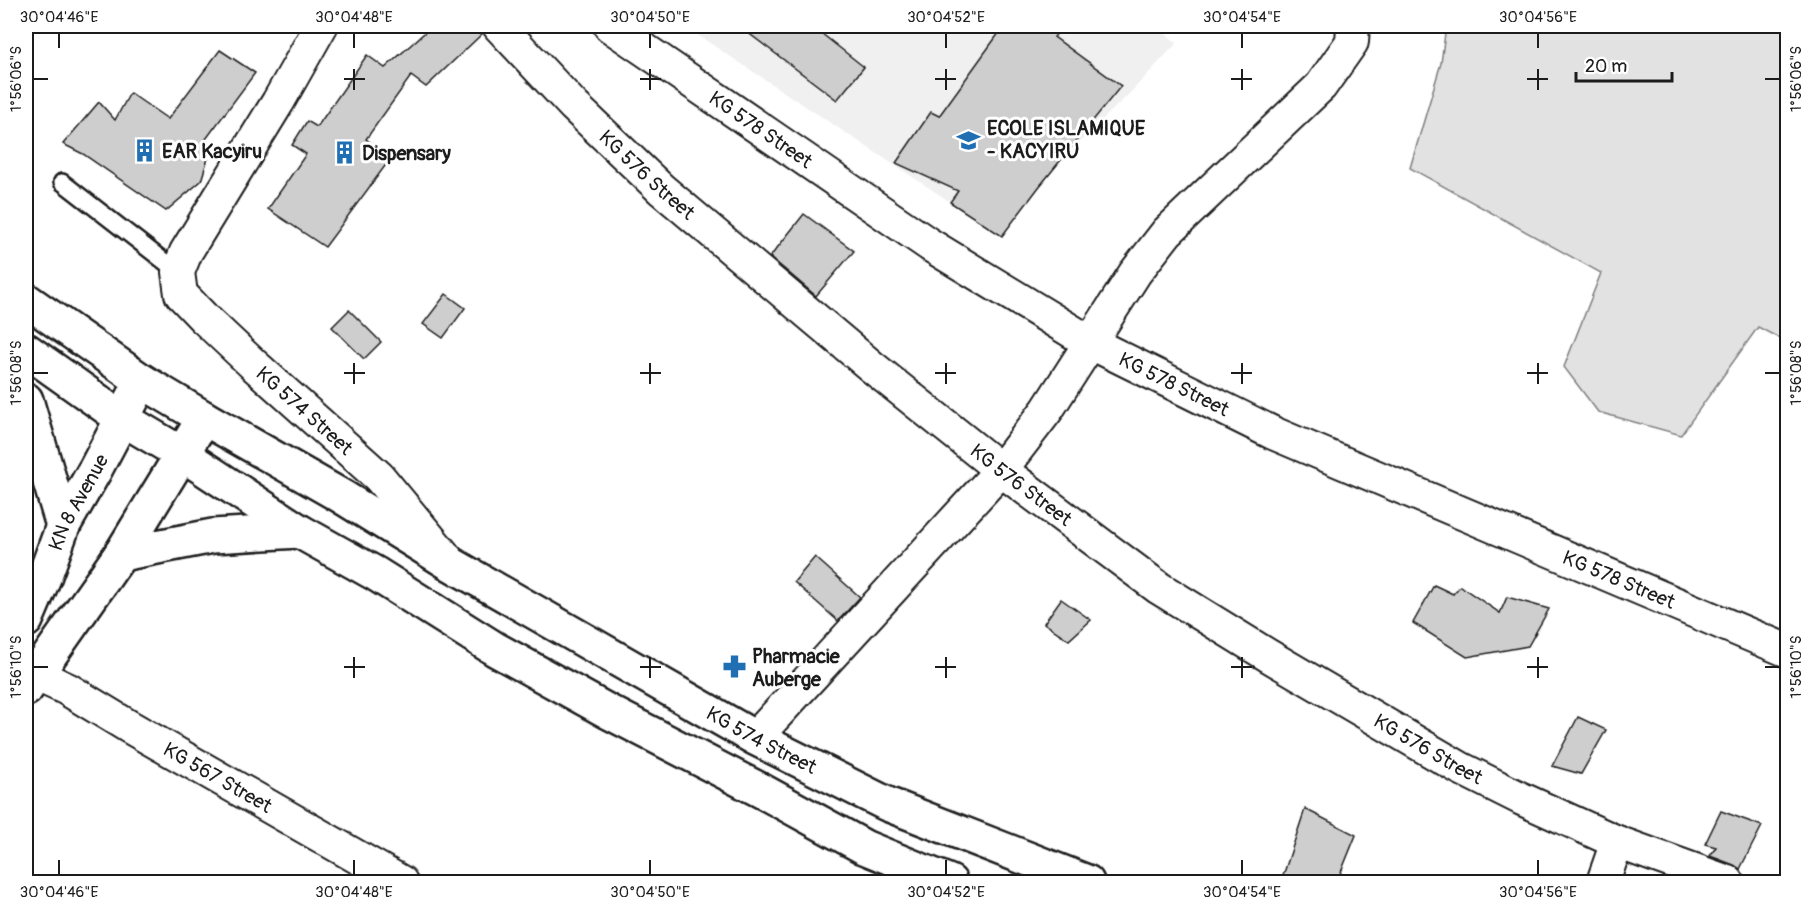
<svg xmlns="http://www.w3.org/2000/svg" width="1813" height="908" font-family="Pangolin,sans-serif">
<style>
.built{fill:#f0f0f0}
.green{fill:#e2e2e2;stroke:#7f7f7f;stroke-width:1.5}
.building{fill:#cecece;stroke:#1c1c1c;stroke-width:1.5}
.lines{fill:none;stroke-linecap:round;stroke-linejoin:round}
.service-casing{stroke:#1c1c1c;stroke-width:20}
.minor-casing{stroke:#1c1c1c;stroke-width:36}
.tertiary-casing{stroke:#1c1c1c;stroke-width:38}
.secondary-casing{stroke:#1c1c1c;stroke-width:38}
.service{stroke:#fff;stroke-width:15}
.minor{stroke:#fff;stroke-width:32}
.tertiary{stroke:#fff;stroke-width:33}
.secondary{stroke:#fff;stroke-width:33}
.ticks{fill:none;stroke:#1c1c1c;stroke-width:2}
.labels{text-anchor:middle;stroke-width:6;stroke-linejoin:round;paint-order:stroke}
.poi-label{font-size:20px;font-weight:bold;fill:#1c1c1c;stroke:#fff;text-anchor:start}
.street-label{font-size:20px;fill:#1c1c1c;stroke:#fff}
.neatline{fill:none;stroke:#1c1c1c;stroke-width:2}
.ticks-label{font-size:15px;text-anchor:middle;fill:#1c1c1c}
</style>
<rect width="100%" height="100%" fill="#fff"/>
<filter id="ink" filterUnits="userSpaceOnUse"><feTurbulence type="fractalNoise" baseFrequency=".0167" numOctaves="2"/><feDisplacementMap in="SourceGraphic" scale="12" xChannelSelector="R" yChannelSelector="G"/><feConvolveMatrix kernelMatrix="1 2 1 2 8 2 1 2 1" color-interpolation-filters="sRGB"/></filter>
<g filter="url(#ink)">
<path class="built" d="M 684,26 L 1156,26 L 1177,43 L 1129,94 L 1060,161 L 1002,236 Z"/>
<path class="green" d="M 1446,26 L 1787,26 L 1787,342 L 1758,327 L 1681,435 L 1598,412 L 1564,367 L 1601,273 L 1410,168 L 1441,63 Z"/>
<path class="building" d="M 432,26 L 482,26 L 483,33 L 426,87 L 411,76 L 366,139 L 391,158 L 325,247 L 268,209 L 306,154 L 292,145 L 307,121 L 317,127 L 367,55 L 385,68 Z
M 739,26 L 812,26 L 864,67 L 837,100 Z
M 1004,26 L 1063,26 L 1054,37 L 1121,86 L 1039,187 L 1002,236 L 950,202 L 958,191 L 896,163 L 931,112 L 939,116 Z
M 220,50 L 255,73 L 203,143 L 211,148 L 201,181 L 166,211 L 83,154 L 63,144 L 99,102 L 115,120 L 130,93 L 168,119 Z
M 804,214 L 854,251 L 816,296 L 770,257 Z
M 446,294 L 465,308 L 443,338 L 423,324 Z
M 349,310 L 381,342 L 364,359 L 332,327 Z
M 815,557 L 860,597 L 838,621 L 794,582 Z
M 1434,585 L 1453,594 L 1460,586 L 1500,613 L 1507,597 L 1549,609 L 1528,646 L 1467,657 L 1413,623 Z
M 1061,599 L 1091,620 L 1069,640 L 1044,623 Z
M 1578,717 L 1606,730 L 1581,774 L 1552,766 Z
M 1305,809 L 1356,835 L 1337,882 L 1281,882 Z
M 1721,811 L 1762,826 L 1740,869 L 1734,865 L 1710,856 L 1716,847 L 1705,844 Z"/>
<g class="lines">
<defs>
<path id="service" d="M 62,182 L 178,272"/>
<g id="minor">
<path id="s1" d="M 321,26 L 278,102 L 186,252 L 178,272 L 181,294 L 203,317 L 254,365 L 379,477 L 447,559"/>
<path id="s2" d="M 499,26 L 574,106 L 661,189 L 871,366 L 1001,470 L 1159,588 L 1269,656 L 1460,768 L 1522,799 L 1617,842 L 1603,882"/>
<path id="s3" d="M 610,26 L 930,245 L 1091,343 L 1273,433 L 1788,651"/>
<path id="s4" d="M 26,670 L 67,689 L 128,726 L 401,882"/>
<path d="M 755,738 L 1001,470 L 1047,410 L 1135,273 L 1167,232 L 1321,86 L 1352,42 L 1353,26"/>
<path d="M 1617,842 L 1728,882"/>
</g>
<g id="tertiary">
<path id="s5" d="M 204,418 L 341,496 L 451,564 L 755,738 L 887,804 L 1087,882"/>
<path d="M 182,454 L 299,531 L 376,574 L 495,649 L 609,712 L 762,791 L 864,847 L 950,882"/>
</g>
<g id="secondary">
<path d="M 26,300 L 142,381 L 204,418 L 121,554 L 26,689"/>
<path d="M 26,350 L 123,419 L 182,454"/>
<path d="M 26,400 L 63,526"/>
<path d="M 121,554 L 213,536 L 299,531"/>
<path id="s6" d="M 26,620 L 45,575 L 63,526 L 95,470 L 142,381"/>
</g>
</defs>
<use href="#service" class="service-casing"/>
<use href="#minor" class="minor-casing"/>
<use href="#tertiary" class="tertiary-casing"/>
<use href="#secondary" class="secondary-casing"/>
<use href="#service" class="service"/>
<use href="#minor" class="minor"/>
<use href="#tertiary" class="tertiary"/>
<use href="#secondary" class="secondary"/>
</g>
</g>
<path class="ticks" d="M 59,33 L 59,48M 354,33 L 354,48M 650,33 L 650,48M 946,33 L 946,48M 1242,33 L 1242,48M 1538,33 L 1538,48M 354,69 L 354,90M 650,69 L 650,90M 946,69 L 946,90M 1242,69 L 1242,90M 1538,69 L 1538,90M 33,79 L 48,79M 344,79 L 365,79M 640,79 L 661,79M 935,79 L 956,79M 1231,79 L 1252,79M 1527,79 L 1548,79M 1765,79 L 1780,79M 354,363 L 354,384M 650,363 L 650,384M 946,363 L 946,384M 1242,363 L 1242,384M 1538,363 L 1538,384M 33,373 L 48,373M 344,373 L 365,373M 640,373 L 661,373M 935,373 L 956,373M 1231,373 L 1252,373M 1527,373 L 1548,373M 1765,373 L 1780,373M 354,657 L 354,678M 650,657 L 650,678M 946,657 L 946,678M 1242,657 L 1242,678M 1538,657 L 1538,678M 33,667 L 48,667M 344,667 L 365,667M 640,667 L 661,667M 935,667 L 956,667M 1231,667 L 1252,667M 1527,667 L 1548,667M 1765,667 L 1780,667M 59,860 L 59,875M 354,860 L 354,875M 650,860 L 650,875M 946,860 L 946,875M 1242,860 L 1242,875M 1538,860 L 1538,875"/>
<defs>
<symbol id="school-bare" viewBox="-9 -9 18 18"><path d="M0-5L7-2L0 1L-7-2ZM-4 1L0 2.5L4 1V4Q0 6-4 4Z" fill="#1f6fb2" stroke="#fff" stroke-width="2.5" paint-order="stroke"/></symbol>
<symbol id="building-bare" viewBox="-9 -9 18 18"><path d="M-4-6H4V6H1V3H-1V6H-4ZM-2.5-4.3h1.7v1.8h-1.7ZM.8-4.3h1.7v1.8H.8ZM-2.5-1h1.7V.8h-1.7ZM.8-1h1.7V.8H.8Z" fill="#1f6fb2" stroke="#fff" stroke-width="2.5" paint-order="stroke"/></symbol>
<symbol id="pharmacy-bare" viewBox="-9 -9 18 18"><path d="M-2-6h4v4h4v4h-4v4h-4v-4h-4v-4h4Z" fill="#1f6fb2" stroke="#fff" stroke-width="2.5" paint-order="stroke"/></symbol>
</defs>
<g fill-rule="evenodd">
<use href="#school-bare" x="952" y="124" width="33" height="33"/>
<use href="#building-bare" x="128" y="134" width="33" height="33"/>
<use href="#building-bare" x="328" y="136" width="33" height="33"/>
<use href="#pharmacy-bare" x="718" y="650" width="33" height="33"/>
</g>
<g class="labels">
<g class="poi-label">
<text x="987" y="135">ECOLE ISLAMIQUE<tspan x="987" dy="23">- KACYIRU</tspan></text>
<text x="162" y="158">EAR Kacyiru</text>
<text x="362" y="160">Dispensary</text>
<text x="752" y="663">Pharmacie<tspan x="752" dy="23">Auberge</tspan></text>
</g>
<g class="street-label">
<text dy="7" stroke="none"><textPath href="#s3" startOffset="183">KG 578 Street</textPath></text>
<text dy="7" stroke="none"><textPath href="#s2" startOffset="210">KG 576 Street</textPath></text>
<text dy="7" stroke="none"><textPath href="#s3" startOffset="669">KG 578 Street</textPath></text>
<text dy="7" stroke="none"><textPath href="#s1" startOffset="477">KG 574 Street</textPath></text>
<text dy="7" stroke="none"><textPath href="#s2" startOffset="696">KG 576 Street</textPath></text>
<text dy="7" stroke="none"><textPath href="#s6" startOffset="129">KN 8 Avenue</textPath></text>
<text dy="7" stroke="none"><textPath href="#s3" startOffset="1155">KG 578 Street</textPath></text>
<text dy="7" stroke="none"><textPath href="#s5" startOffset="644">KG 574 Street</textPath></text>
<text dy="7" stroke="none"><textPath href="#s2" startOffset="1182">KG 576 Street</textPath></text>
<text dy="7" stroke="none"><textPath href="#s4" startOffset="220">KG 567 Street</textPath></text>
</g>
</g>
<rect width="1813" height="908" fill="none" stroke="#fff" stroke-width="66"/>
<path d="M1576 72v9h96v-9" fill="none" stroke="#1c1c1c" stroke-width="3"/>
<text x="1585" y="72" font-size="18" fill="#1c1c1c" stroke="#ffffff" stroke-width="4.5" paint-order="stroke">20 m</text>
<rect x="33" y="33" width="1747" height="842" class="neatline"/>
<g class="ticks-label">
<text x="59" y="22">30°04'46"E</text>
<text x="354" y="22">30°04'48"E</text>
<text x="650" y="22">30°04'50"E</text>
<text x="946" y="22">30°04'52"E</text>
<text x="1242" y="22">30°04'54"E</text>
<text x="1538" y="22">30°04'56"E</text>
<text transform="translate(16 79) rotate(-90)" y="5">1°56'06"S</text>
<text transform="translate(1796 79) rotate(-90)" y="5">1°56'06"S</text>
<text transform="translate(16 373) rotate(-90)" y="5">1°56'08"S</text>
<text transform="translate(1796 373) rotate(-90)" y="5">1°56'08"S</text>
<text transform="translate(16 667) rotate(-90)" y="5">1°56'10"S</text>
<text transform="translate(1796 667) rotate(-90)" y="5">1°56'10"S</text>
<text x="59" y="897">30°04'46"E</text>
<text x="354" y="897">30°04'48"E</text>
<text x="650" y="897">30°04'50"E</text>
<text x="946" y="897">30°04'52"E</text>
<text x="1242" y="897">30°04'54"E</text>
<text x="1538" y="897">30°04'56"E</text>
</g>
</svg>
